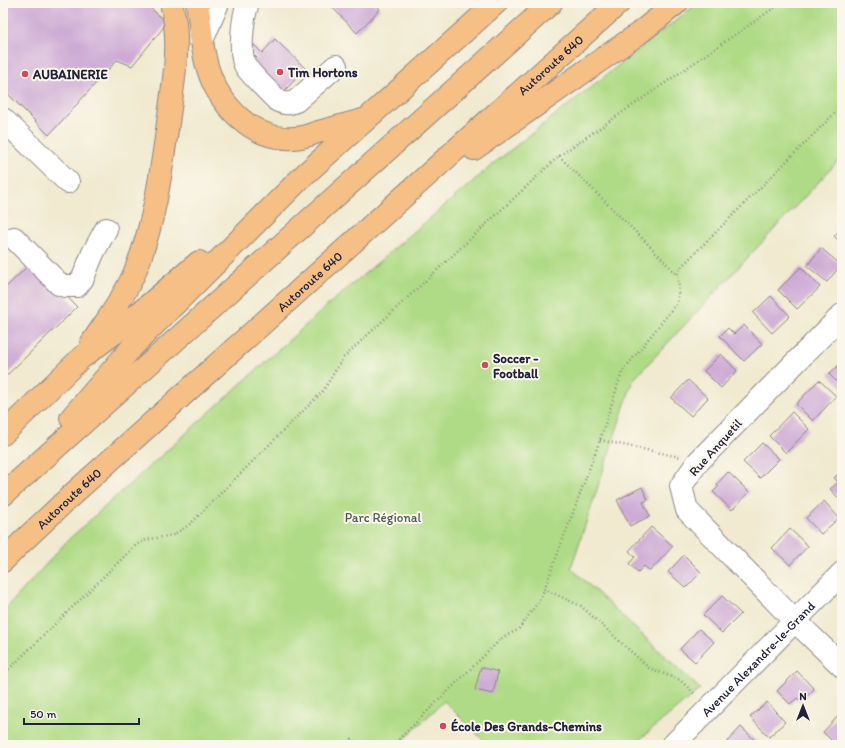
<svg xmlns="http://www.w3.org/2000/svg" width="845" height="748" font-family="Itim,sans-serif">
<style>
.green{fill:#b0db86;stroke:#697e60}
.building{fill:#ceaad5}
.lines{fill:none;stroke-linecap:round;stroke-linejoin:round}
.minor-casing{stroke:#8a8686;stroke-width:24}
.highway-casing{stroke:#8a8686;stroke-width:24}
.path{stroke:#8a8686;stroke-width:2.5;stroke-dasharray:1 3;stroke-linecap:butt}
.minor{stroke:#fff;stroke-width:22}
.highway{stroke:#f5bf86;stroke-width:22}
.poi-dot{fill:#d1495b;stroke:#fbf7ec;stroke-width:1.5}
.labels{text-anchor:middle;stroke-width:4;stroke-linejoin:round;paint-order:stroke}
.street-label{font-size:13px;fill:#22223b;stroke:#fbf7ec}
.poi-label{font-size:13px;font-weight:bold;fill:#22223b;stroke:#fbf7ec;text-anchor:start}
.park-label{font-size:13px;fill:#4d5a52;stroke:#fbf7ec}
</style>
<rect width="100%" height="100%" fill="#fbf7ec"/>
<filter id="ink" filterUnits="userSpaceOnUse"><feTurbulence type="fractalNoise" baseFrequency=".025" numOctaves="2"/><feDisplacementMap in="SourceGraphic" scale="8" xChannelSelector="R" yChannelSelector="G"/><feConvolveMatrix kernelMatrix="1 2 1 2 8 2 1 2 1" color-interpolation-filters="sRGB"/></filter>
<filter id="wash" filterUnits="userSpaceOnUse"><feTurbulence type="fractalNoise" baseFrequency=".012" numOctaves="4" result="noise"/><feDisplacementMap in="SourceGraphic" scale="16" xChannelSelector="R" yChannelSelector="G"/><feGaussianBlur stdDeviation="0.9" result="paint"/><feColorMatrix in="noise" values="0 0 0 0 0 0 0 0 0 0 0 0 0 0 0 0 0 1.4 0 .05"/><feComposite in="paint" operator="in"/></filter>
<g filter="url(#wash)">
<rect width="100%" height="100%" fill="#f1ead0"/>
<path class="green" d="M 698,3 L 842,3 L 842,157 L 633,380 L 571,568 L 700,689 L 633,745 L 488,745 L 444,701 L 398,745 L 355,745 L 353,743 L 352,745 L 3,745 L 3,612 L 68,540 L 327,306 L 498,160 Z"/>
<g id="blocks">
<path class="building" d="M 3,3 L 145,3 L 167,23 L 132,66 L 117,60 L 49,135 L 3,89 Z
M 328,3 L 374,3 L 380,9 L 357,33 Z
M 275,39 L 306,69 L 281,94 L 251,65 L 257,58 L 248,49 L 253,44 L 262,53 Z
M 842,228 L 842,244 L 834,236 Z
M 821,248 L 841,265 L 827,282 L 807,266 Z
M 33,261 L 77,307 L 3,379 L 3,290 Z
M 801,267 L 820,287 L 797,309 L 778,290 Z
M 771,296 L 790,316 L 772,333 L 753,313 Z
M 744,325 L 762,344 L 744,361 L 720,336 L 728,328 L 734,334 Z
M 721,354 L 737,371 L 721,388 L 704,371 Z
M 842,362 L 842,387 L 829,374 Z
M 688,380 L 708,398 L 691,416 L 671,398 Z
M 819,380 L 836,396 L 813,421 L 796,404 Z
M 792,412 L 809,429 L 786,453 L 769,436 Z
M 762,443 L 779,459 L 760,478 L 743,462 Z
M 842,470 L 842,502 L 830,489 L 838,482 L 834,478 Z
M 728,472 L 749,492 L 732,510 L 713,492 L 719,486 L 717,484 Z
M 642,487 L 648,500 L 643,502 L 650,516 L 630,526 L 617,500 Z
M 824,501 L 839,518 L 821,534 L 806,518 Z
M 651,527 L 673,546 L 650,571 L 644,566 L 638,572 L 629,564 L 635,557 L 629,551 Z
M 790,529 L 808,546 L 790,565 L 772,548 Z
M 684,555 L 701,572 L 686,588 L 668,572 Z
M 722,596 L 741,614 L 722,633 L 703,615 Z
M 699,629 L 714,642 L 695,662 L 680,649 Z
M 481,667 L 498,672 L 493,694 L 475,690 Z
M 797,671 L 814,689 L 801,702 L 797,698 L 790,704 L 777,691 Z
M 767,702 L 785,722 L 769,737 L 750,717 Z
M 840,714 L 842,716 L 842,745 L 836,745 L 823,732 Z
M 741,727 L 758,743 L 756,745 L 724,745 Z"/>
</g>
</g>
<g filter="url(#ink)">
<use href="#blocks" fill-opacity="0" stroke="#8a8686" stroke-width="1"/>
<g class="lines">
<defs>
<g id="minor">
<path d="M 248,3 C 243,16 238,55 246,67 C 254,78 268,91 278,101 C 285,104 289,104 296,101 L 336,66"/>
<path d="M 202,41 L 218,3"/>
<path d="M 3,119 L 68,182"/>
<path d="M 14,238 L 59,284 L 65,286 L 77,286 L 83,278 L 93,253 L 106,229"/>
<path d="M 842,315 L 697,463 L 681,486 L 687,510 L 788,614 L 842,666"/>
<path id="s1" d="M 673,745 L 842,573"/>
</g>
<g id="highway">
<path d="M 197,3 C 201,24 201,46 207,66 C 218,104 252,141 294,138 C 302,138 310,135 318,132 C 333,128 347,124 362,120"/>
<path d="M 474,149 L 638,34 L 677,3"/>
<path d="M 91,344 C 106,321 123,299 134,274 C 154,226 161,174 168,123 C 173,84 182,42 171,3"/>
<path d="M 71,418 L 133,346 L 303,176 L 496,3"/>
<path d="M 3,434 L 81,358 L 124,326 L 199,262"/>
<path d="M 3,495 L 551,3"/>
<path id="s2" d="M 3,561 L 23,541 L 75,492 L 619,3"/>
</g>
</defs>
<use href="#minor" class="minor-casing"/>
<use href="#highway" class="highway-casing"/>
<path class="path" d="M 559,156 L 654,250 L 677,275
M 600,440 L 680,457
M 544,589 L 581,606 L 649,668 L 680,680 L 696,695
M 3,675 L 136,545 L 146,540 L 173,535 L 189,525 L 323,391 L 343,358 L 559,156 L 781,3
M 3,741 L 5,745
M 346,745 L 352,739 L 362,745
M 393,745 L 503,637 L 518,630 L 541,598 L 600,440 L 622,372 L 677,303 L 679,286 L 677,275 L 682,266 L 842,106
M 650,745 L 656,740"/>
<use href="#minor" class="minor"/>
<use href="#highway" class="highway"/>
</g>
</g>
<g class="poi-dot">
<circle cx="280" cy="72" r="4"/>
<circle cx="25" cy="74" r="4"/>
<circle cx="485" cy="365" r="4"/>
<circle cx="443" cy="726" r="4"/>
</g>
<g class="labels">
<g class="street-label">
<text dy="5" stroke="none"><textPath href="#s2" startOffset="739">Autoroute 640</textPath></text>
<text dy="5" stroke="none"><textPath href="#s2" startOffset="415">Autoroute 640</textPath></text>
<text transform="translate(715 447) rotate(-48)" y="5">Rue Anquetil</text>
<text dy="5" stroke="none"><textPath href="#s2" startOffset="91">Autoroute 640</textPath></text>
<text dy="5" stroke="none"><textPath href="#s1" startOffset="121">Avenue Alexandre-le-Grand</textPath></text>
</g>
<g class="poi-label">
<text x="288" y="77">Tim Hortons</text>
<text x="33" y="79">AUBAINERIE</text>
<text x="493" y="363">Soccer -<tspan x="493" dy="15">Football</tspan></text>
<text x="451" y="731">École Des Grands-Chemins</text>
</g>
<g class="park-label">
<text x="383" y="522">Parc Régional</text>
</g>
</g>
<rect width="845" height="748" fill="none" stroke="#fbf7ec" stroke-width="16"/>
<g transform="translate(803 706)" stroke="#fbf7ec" stroke-width="3" paint-order="stroke">
<path d="M0-3L7 15L0 10L-7 15Z" fill="#22223b"/>
<text y="-6" font-size="11" font-weight="bold" text-anchor="middle" fill="#22223b">N</text>
</g>
<path d="M24 718v6h115v-6" fill="none" stroke="#22223b" stroke-width="2"/>
<text x="30" y="718" font-size="12" fill="#22223b" stroke="#fbf7ec" stroke-width="3" paint-order="stroke">50 m</text>
</svg>
